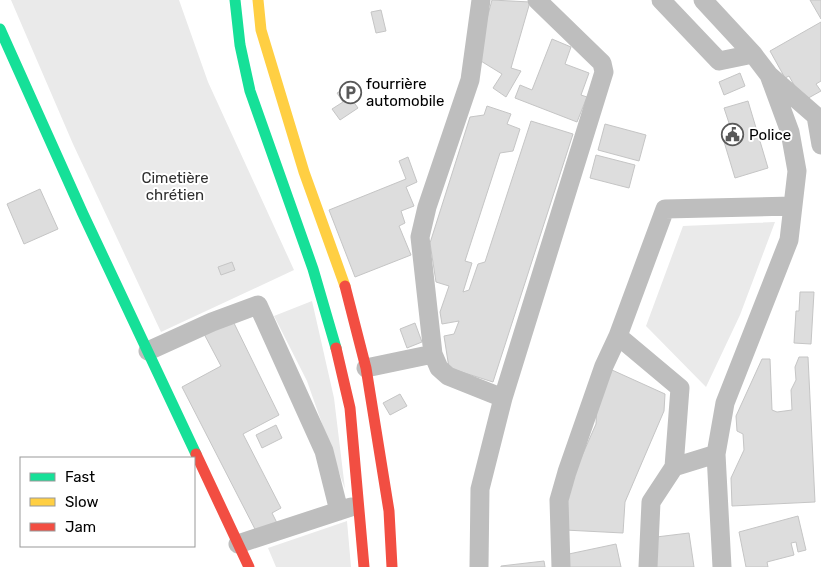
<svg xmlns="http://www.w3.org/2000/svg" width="821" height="567" font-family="Rubik,sans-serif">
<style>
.green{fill:#eaeaea}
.building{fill:#ddd;stroke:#c5c5c5}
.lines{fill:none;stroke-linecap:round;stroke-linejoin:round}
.street{stroke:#bebebe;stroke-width:19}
.fast{stroke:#16e098;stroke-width:11}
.slow{stroke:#ffcf43;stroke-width:11}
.jam{stroke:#f24e42;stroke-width:11}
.labels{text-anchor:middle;stroke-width:4;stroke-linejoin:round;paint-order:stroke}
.poi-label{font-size:15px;fill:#000;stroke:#fff;text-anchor:start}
.park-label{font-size:15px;fill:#303030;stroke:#fff}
</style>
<rect width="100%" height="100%" fill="#fff"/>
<path class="green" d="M 11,0 L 179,0 L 208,82 L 294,270 L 161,332 L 73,144 Z
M 775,222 L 740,315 L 706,387 L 646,326 L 683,226 Z
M 312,301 L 334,398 L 345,489 L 307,381 L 274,316 Z
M 347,521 L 351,567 L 276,567 L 268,548 Z"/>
<path class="building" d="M 492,0 L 530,2 L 511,68 L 521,71 L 506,97 L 493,88 L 502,74 L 476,58 Z
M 810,0 L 821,0 L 821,19 Z
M 381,10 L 386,31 L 376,33 L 371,12 Z
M 821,22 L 821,81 L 816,84 L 821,91 L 803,101 L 789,76 L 785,78 L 770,51 Z
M 552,39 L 571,47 L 565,64 L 589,73 L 581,95 L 587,97 L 577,122 L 515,98 L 520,85 L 532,90 Z
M 740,73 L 745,86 L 724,95 L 719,82 Z
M 348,86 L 354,95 L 350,97 L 358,108 L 340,120 L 332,109 L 343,102 L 337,93 Z
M 748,101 L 768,168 L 735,178 L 722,135 L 732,132 L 724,108 Z
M 487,106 L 511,114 L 507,124 L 520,129 L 513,151 L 500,153 L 465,261 L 472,263 L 463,292 L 469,290 L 478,264 L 485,262 L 531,121 L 573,134 L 493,382 L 449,368 L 444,336 L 454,334 L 459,321 L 442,324 L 440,312 L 449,286 L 436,282 L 430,243 L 470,117 L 484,115 Z
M 605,124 L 646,135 L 639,161 L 598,150 Z
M 596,155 L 635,165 L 629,188 L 590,178 Z
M 408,157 L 417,182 L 406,187 L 414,206 L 401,211 L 405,223 L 399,226 L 411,255 L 355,277 L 329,210 L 406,179 L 399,161 Z
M 40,189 L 58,229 L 24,244 L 7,204 Z
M 232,262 L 235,270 L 221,275 L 218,267 Z
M 800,292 L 814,292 L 811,344 L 794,343 L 796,311 L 799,311 Z
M 231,317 L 279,415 L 243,434 L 281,508 L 272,513 L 277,523 L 257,533 L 182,387 L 221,366 L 203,332 Z
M 415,323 L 422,342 L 407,348 L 400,329 Z
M 799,357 L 808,357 L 815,502 L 732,506 L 731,478 L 744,450 L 743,434 L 737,431 L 736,416 L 762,359 L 770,359 L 772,410 L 777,412 L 792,410 L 791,390 L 796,380 L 795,367 Z
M 612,370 L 665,394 L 664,411 L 625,502 L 623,533 L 565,530 L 567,500 L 573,476 L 596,424 L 597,404 Z
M 400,394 L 407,406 L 390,415 L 383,403 Z
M 276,425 L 282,438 L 262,448 L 256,435 Z
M 798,516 L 806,550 L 798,552 L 796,542 L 791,543 L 794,555 L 767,562 L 768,567 L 746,567 L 739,532 Z
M 689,533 L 694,567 L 652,567 L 648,538 Z
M 616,544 L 621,567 L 567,567 L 564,555 Z
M 544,561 L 545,567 L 501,567 L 501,566 Z"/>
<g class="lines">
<path class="street" d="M 481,0 L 470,80 L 427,207 L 420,237 L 433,354 L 439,368 L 448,376 L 503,398
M 661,0 L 719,61 L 753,54
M 703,0 L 753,54 L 769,75 L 790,132 L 797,171 L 789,240 L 725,403 L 716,454 L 722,567
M 770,76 L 816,116 L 821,145
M 618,336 L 680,388 L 674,467
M 148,351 L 212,322 L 258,305 L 324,451 L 339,511
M 366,368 L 433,354
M 238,544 L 351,507
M 479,567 L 480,489 L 503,398 L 604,72 L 602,63 L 537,0
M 561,567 L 559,500 L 567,472 L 604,366 L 618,336 L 665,209 L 793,206
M 648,567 L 651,502 L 674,467 L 716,454"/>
<path class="fast" d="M 235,0 L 240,45 L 250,91 L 313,269 L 336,348
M 0,29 L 83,214 L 196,454"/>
<path class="slow" d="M 258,0 L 261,30 L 304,172 L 345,286"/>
<path class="jam" d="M 345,286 L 366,368 L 389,511 L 392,567
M 336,348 L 350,408 L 364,567
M 196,454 L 249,567"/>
</g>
<defs>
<symbol id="parking-ring" viewBox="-11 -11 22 22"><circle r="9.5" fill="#fff" stroke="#595959" stroke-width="1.5"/><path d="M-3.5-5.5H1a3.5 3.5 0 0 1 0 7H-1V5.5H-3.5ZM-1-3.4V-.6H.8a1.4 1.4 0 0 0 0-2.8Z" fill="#595959"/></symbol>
<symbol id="civic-ring" viewBox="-11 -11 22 22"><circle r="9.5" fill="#fff" stroke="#595959" stroke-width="1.5"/><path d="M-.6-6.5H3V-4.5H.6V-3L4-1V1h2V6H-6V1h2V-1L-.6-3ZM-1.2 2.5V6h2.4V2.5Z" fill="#595959"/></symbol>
</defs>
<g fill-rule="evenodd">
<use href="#parking-ring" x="338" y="80" width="25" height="25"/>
<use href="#civic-ring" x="720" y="122" width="25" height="25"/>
</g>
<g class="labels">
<g class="poi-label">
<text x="366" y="89">fourrière<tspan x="366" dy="17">automobile</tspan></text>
<text x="749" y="140">Police</text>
</g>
<g class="park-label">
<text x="175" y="183">Cimetière<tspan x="175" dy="17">chrétien</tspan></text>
</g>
</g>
<rect x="20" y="457" width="175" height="90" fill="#ffffff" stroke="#999999"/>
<rect x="30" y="473" width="25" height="8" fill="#16e098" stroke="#999999"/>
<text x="65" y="482" font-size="15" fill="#000000">Fast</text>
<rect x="30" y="498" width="25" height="8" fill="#ffcf43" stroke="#999999"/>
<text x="65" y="507" font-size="15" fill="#000000">Slow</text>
<rect x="30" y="523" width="25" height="8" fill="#f24e42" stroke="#999999"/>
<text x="65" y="532" font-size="15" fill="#000000">Jam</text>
</svg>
